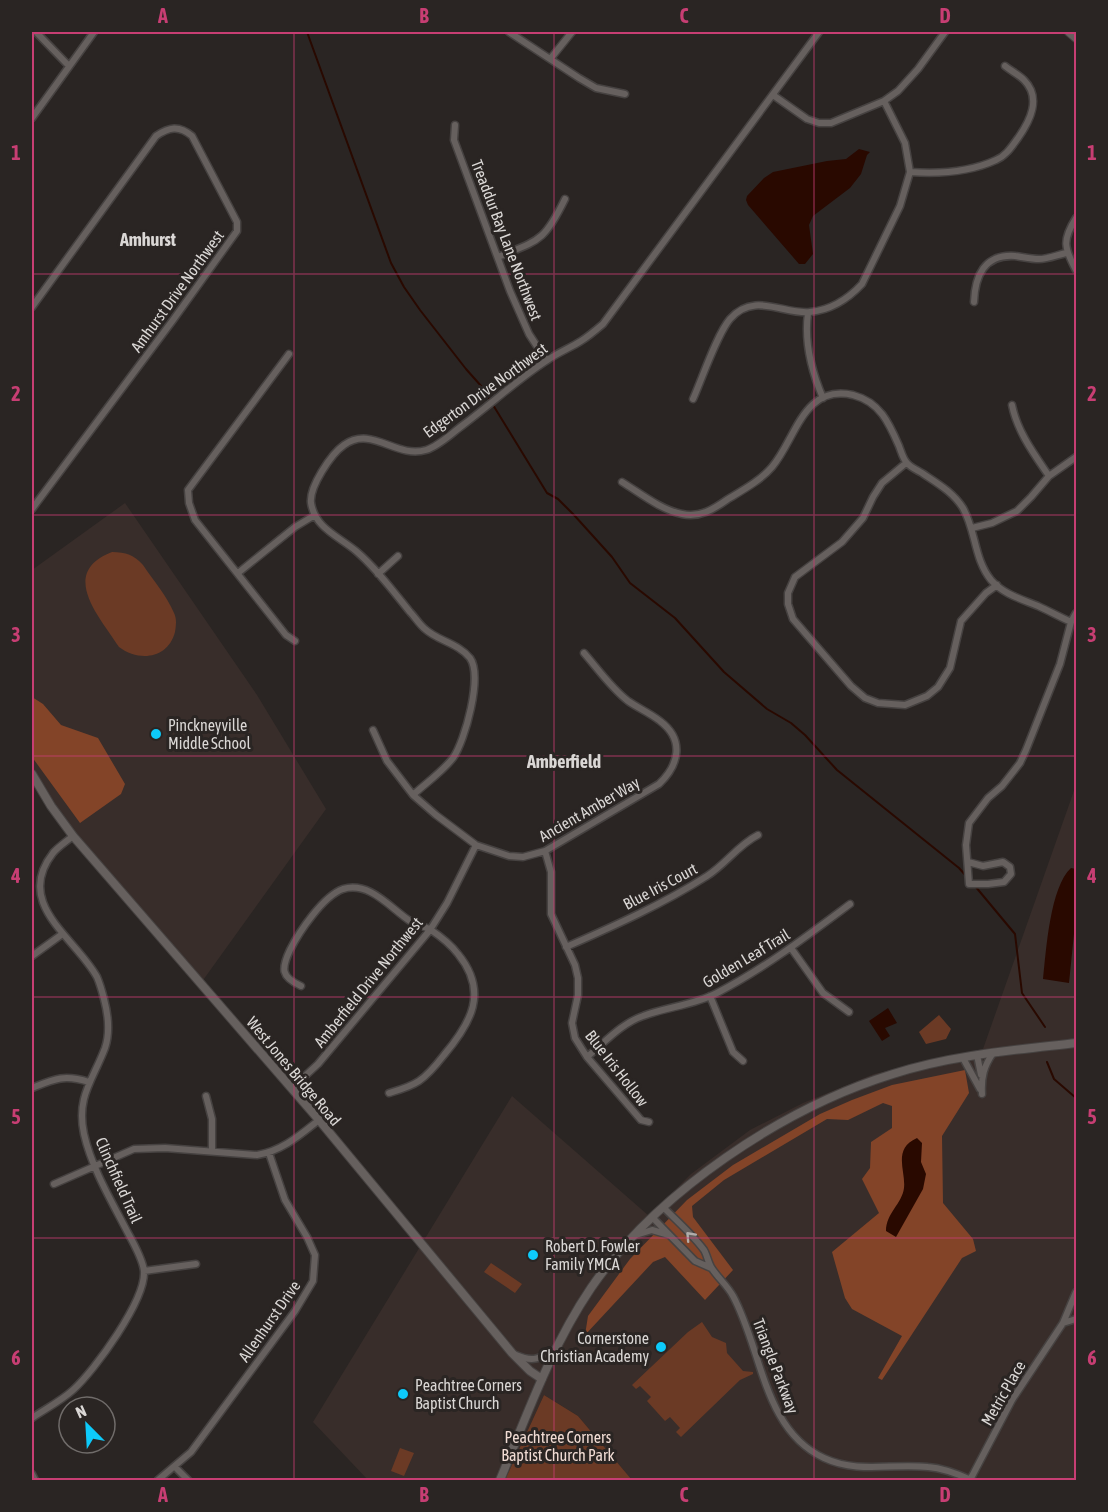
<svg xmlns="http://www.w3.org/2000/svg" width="1108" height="1512" font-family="'Asap Condensed',sans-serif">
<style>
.built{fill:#382d2a}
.green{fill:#6b3a25}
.forest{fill:#834428}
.water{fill:#290900}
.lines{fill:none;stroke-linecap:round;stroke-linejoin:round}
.stream{stroke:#290900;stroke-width:2}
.minor-casing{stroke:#464241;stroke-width:9}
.tertiary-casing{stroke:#464241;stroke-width:10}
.minor{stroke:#66605e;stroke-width:6}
.tertiary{stroke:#66605e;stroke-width:8}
.oneway{stroke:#b1adab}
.grid{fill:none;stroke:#c73e73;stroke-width:1.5;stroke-opacity:0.55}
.poi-dot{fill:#0dcafa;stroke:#2a2523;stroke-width:2}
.labels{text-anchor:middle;stroke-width:6;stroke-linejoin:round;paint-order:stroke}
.street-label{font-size:16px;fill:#dad7d5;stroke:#2a2523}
.poi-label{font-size:16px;fill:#dad7d5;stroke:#2a2523;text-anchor:start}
.park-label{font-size:16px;fill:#f1dcd4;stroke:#2a2523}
.neighbourhood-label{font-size:18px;font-weight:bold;fill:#dad7d5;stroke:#2a2523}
.neatline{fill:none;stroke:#c73e73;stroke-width:2}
.grid-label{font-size:20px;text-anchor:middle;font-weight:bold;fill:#c73e73}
</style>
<rect width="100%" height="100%" fill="#2a2523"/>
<path class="built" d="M 125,503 L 257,695 L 326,809 L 201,983 L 73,836 L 32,774 L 32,570 Z
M 1076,785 L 1076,1480 L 632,1480 L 578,1416 L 544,1395 L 505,1480 L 368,1480 L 313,1422 L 512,1096 L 649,1216 L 691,1174 L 750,1130 L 803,1103 L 874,1074 L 983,1049 Z"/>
<path class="green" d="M 112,552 C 126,552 134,555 143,565 C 153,580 167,596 174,613 C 177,619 176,626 175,632 C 168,659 139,662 119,647 C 100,617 58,573 112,552 Z
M 939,1015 L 951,1029 L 946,1039 L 926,1044 L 919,1032 Z
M 491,1263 L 522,1284 L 515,1293 L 484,1272 Z
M 702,1322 L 712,1337 L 726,1343 L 727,1353 L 743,1371 L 753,1372 L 753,1374 L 740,1380 L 681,1437 L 676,1432 L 680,1428 L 670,1417 L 665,1421 L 647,1401 L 651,1397 L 640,1386 L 636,1389 L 632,1385 L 688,1332 Z
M 544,1395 L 578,1416 L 632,1480 L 505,1480 Z
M 400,1448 L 414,1453 L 404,1476 L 391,1471 Z"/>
<path class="forest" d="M 32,697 L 43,704 L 61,725 L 98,738 L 125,784 L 121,794 L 80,823 L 32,757 Z
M 965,1070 L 969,1093 L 942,1136 L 943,1203 L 973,1239 L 976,1251 L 962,1258 L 882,1380 L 878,1378 L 902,1336 L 852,1309 L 845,1298 L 832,1252 L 879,1213 L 862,1179 L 870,1168 L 871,1142 L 892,1128 L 892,1106 L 883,1103 L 848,1120 L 827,1119 L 724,1180 L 692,1206 L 693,1217 L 733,1270 L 705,1300 L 665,1257 L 653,1262 L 585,1335 L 588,1316 L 630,1259 L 687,1200 L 733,1165 L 820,1114 L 852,1100 L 892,1085 Z"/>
<path class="water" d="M 859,149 L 870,152 L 867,155 L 861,174 L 850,188 L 813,216 L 809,225 L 813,254 L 805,264 L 799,264 L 748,205 L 746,200 L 747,196 L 764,178 L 773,172 L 827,161 L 846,159 Z
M 1071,868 L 1076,869 L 1076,914 L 1069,983 L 1043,979 C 1046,951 1050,887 1071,868 Z
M 888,1008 L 897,1023 L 885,1028 L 890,1036 L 882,1041 L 869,1021 Z
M 917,1138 L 922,1143 L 921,1162 L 926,1174 L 923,1189 L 896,1237 L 886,1231 C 886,1213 902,1204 904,1188 C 906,1171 892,1149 917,1138 Z"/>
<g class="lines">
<path class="stream" d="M 307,32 L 391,263 L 404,287 L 420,310 L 466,369 L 482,387 L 547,493 L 558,499 L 574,515 L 612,557 L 630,583 L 675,618 L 724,672 L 767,709 L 791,723 L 805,735 L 837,770 L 959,868 L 967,877
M 975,886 L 1015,934 L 1022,993 L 1045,1027
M 1047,1062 L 1054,1079 L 1076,1098"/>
<defs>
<path id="minor" d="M 36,32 L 69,66
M 509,32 L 579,78 L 596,88 L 625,94
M 551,58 L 572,32
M 773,95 L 807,119 L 819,123 L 831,123 L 884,101 L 898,91 L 918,69 L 945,32
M 32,118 L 94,32
M 455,125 L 454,140 L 510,291 L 529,334 L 546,360
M 910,172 C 938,174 970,172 996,160 C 1006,156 1012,146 1018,138 C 1030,121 1042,98 1024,80 C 1018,74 1011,71 1005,66
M 1076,218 C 1062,240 1064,248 1076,270
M 498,257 C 539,240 544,242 565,199
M 974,302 C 975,276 984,254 1015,256 C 1023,257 1031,259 1039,259 C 1048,259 1057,255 1066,253
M 32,307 L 156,136 C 169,127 179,125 192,136 L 237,222 L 237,231 L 173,320 L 32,509
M 808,313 C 804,342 811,370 823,398
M 289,354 L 188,490 L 189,503 L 195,520 L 286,635 L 295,641
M 693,399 C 702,379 717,334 730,319 C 754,291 784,315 810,312 C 831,310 848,299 862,284 L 900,206 L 910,172 L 905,143 L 884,101
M 1012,405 C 1017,431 1034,454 1049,476
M 906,463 L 882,483 L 873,497 L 863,518 L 842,542 L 795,577 L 788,593 L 788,604 L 793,619 L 851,686 L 865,698 L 878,703 L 905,705 L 927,696 L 938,687 L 950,668 L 961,621 L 986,593 L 997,585
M 622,482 C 640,493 661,510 682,514 C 700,518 714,509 728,499 C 743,490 761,480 772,467 C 796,439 803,384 853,395 C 880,402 889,423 899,446 C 901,451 903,459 907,463 C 910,467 917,470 922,473 C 937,483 953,492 963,508 C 976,531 974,559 991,580 C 1003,594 1021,599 1038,606 C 1049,611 1060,617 1071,622
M 972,528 L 992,523 L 1017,511 L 1031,497 L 1049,476 L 1076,457
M 238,573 L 295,527 L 315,515
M 378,574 L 398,556
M 373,730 L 387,761 L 413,795 L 436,815 L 476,845 L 509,856 L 523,857 L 545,851 L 659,784 C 679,765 685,740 660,721 C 650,713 638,708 628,701 C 611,688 598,669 584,653
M 413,795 C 426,783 442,772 453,758 C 465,741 483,676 470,658 C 458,643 438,641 425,629 C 419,624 415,617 410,612 C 393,591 376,568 356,551 C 338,536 315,528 311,503 C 309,487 331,454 344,445 C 372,425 396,459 426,450 C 439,446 452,433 463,425 C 491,404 517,380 546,361 C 557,353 570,348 581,341 C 589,336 596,330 603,324 L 819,32
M 545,851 L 551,872 L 551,914 L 575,965 L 578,978 L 578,995 L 572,1023 L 575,1038 L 587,1057 L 641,1120 L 649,1122
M 968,862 L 983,866 L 1003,862 L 1010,867 L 1011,874 L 1004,882 L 988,884 L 969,884 L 966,845 L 969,823 L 988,798 L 1002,786 L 1020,763 L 1026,750 L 1060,664 L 1071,622 L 1076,613
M 566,947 C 614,926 663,904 707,876 C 726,864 738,845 758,835
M 791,948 L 823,993 L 849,1012
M 32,956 L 61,935
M 301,986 C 281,977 281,969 290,950 C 299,932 323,896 343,889 C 370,881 390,908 410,921 C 416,925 424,926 431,930 C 440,936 451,945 458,954 C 489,992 471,1023 444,1055 C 437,1064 428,1075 419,1081 C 410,1087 399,1090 389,1093
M 710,996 L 733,1052 L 743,1061
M 977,1055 L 981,1075
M 587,1057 C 604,1043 622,1023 643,1016 C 667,1007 694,1005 717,993 C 765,968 807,936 850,904
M 963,1058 L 980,1089
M 32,1088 C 54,1079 64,1074 89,1082
M 292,1088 L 318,1064 L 430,930 L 447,903 L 476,845
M 982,1094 C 981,1077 984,1066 993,1053
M 206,1096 L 212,1119 L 212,1151
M 54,1184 L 134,1149 L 165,1148 L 257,1155 C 282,1151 300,1135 319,1120
M 663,1207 C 676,1220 693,1235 704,1250 C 707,1255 708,1262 711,1267 C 717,1277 727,1285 733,1296 C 762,1349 763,1430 824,1458 C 858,1474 892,1463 928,1467 C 942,1468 958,1474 971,1480
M 652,1217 L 695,1261 L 711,1268
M 636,1235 L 652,1230 L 669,1235
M 144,1271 L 196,1264
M 1063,1323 L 1076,1319
M 516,1355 C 534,1363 540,1358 556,1349
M 32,1418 C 45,1409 61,1401 73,1390 C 95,1370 146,1300 144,1271 C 143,1261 133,1242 128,1233 C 112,1202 92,1169 84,1134 C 76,1097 93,1080 105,1048 C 110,1033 108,1014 104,999 C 102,991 100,984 97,977 C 76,938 13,904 53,853 C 58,847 67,841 73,836
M 175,1467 L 188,1480
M 32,1474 L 35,1480
M 158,1480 L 191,1452 L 295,1311 L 313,1281 L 315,1255 L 307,1237 L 285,1200 L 269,1153
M 970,1480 L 1012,1400 L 1063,1323 L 1076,1292"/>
<path id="tertiary" d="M 1069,32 L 1076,38
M 32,774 L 51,806 L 73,836 L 319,1120 L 512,1353 L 530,1371 L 542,1379
M 500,1480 C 527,1415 551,1347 591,1288 C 657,1192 783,1108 893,1074 C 952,1055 1015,1050 1076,1043"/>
</defs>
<use href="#minor" class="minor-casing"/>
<use href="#tertiary" class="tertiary-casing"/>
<use href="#minor" class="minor"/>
<use href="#tertiary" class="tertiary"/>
</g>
<defs><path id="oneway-chevron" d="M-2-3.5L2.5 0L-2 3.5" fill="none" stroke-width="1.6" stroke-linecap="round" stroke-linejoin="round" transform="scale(1.5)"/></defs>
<use class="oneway" href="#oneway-chevron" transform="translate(690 1236) rotate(-133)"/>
<path class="grid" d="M 294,32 L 294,1480M 554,32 L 554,1480M 814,32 L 814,1480M 32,274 L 1076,274M 32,515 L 1076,515M 32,756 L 1076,756M 32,997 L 1076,997M 32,1238 L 1076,1238"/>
<g class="poi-dot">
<circle cx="156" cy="734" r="6"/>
<circle cx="533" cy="1255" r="6"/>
<circle cx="661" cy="1347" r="6"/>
<circle cx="403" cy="1394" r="6"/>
</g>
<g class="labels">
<g class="street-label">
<text transform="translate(507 240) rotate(69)" y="6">Treaddur Bay Lane Northwest</text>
<text transform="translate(177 291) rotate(-54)" y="6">Amhurst Drive Northwest</text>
<text transform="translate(485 390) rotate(-36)" y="6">Edgerton Drive Northwest</text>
<text transform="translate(589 809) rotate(-30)" y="6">Ancient Amber Way</text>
<text transform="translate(660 886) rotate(-28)" y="6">Blue Iris Court</text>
<text transform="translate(746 958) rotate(-31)" y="6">Golden Leaf Trail</text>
<text transform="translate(368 982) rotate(-51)" y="6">Amberfield Drive Northwest</text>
<text transform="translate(617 1068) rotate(52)" y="6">Blue Iris Hollow</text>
<text transform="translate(294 1071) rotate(50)" y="6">West Jones Bridge Road</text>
<text transform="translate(119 1180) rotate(66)" y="6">Clinchfield Trail</text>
<text transform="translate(269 1321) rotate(-55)" y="6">Allenhurst Drive</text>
<text transform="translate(776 1366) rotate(69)" y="6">Triangle Parkway</text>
<text transform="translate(1003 1393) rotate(-60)" y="6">Metric Place</text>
</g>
<g class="poi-label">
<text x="168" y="731">Pinckneyville<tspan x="168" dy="18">Middle School</tspan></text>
<text x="545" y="1252">Robert D. Fowler<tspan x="545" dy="18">Family YMCA</tspan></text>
<text x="649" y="1344" text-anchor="end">Cornerstone<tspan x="649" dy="18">Christian Academy</tspan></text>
<text x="415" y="1391">Peachtree Corners<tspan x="415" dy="18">Baptist Church</tspan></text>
</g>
<g class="park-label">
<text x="558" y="1443">Peachtree Corners<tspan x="558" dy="18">Baptist Church Park</tspan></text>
</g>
<g class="neighbourhood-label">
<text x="148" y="246">Amhurst</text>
<text x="564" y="768">Amberfield</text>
</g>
</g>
<rect width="1108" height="1512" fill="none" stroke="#2a2523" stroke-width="66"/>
<g transform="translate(87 1425) rotate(336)"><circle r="28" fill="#2a2523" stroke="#706c6a" stroke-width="1.5"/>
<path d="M0-4.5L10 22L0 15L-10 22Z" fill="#0dcafa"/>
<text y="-9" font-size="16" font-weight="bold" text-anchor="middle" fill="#dad7d5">N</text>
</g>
<rect x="33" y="33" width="1042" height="1446" class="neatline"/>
<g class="grid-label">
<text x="163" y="23">A</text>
<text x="424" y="23">B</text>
<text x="684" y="23">C</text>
<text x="945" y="23">D</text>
<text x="16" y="160">1</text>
<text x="1092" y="160">1</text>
<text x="16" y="401">2</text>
<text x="1092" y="401">2</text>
<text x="16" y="642">3</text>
<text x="1092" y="642">3</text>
<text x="16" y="883">4</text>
<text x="1092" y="883">4</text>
<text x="16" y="1124">5</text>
<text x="1092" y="1124">5</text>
<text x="16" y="1365">6</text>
<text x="1092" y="1365">6</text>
<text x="163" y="1502">A</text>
<text x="424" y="1502">B</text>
<text x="684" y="1502">C</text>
<text x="945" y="1502">D</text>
</g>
</svg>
